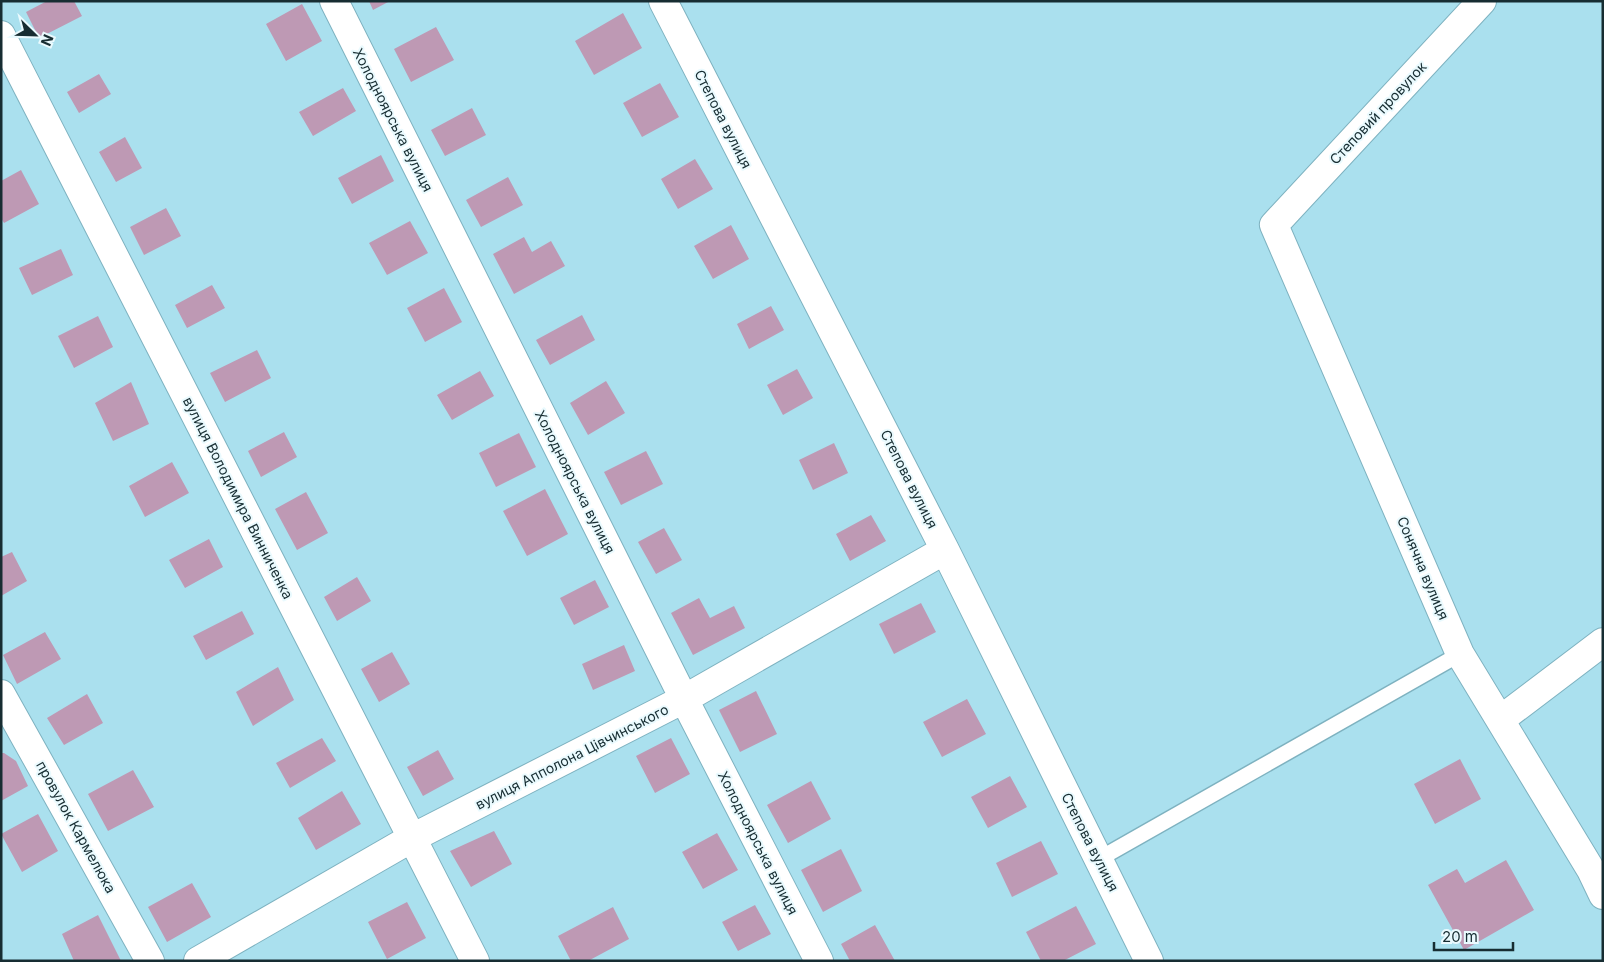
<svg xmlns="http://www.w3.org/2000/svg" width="1604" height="962" font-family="Inter,sans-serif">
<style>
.building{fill:#be99b4}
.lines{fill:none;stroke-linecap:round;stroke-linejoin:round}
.lane-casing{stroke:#7eb2c0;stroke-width:18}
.street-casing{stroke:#7eb2c0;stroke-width:30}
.lane{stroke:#fff;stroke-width:15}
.street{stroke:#fff;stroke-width:28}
.labels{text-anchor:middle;stroke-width:4;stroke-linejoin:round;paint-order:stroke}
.street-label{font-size:14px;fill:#172d32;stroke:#eafafe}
</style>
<rect width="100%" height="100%" fill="#aae0ee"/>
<path class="building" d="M 47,1 L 74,1 L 82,16 L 39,38 L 26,12 Z
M 369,1 L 390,1 L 373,10 Z
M 302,4 L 322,41 L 286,61 L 266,24 Z
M 623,13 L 642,48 L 594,75 L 575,41 Z
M 436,27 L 454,60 L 411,82 L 394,49 Z
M 99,74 L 111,94 L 79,113 L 67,92 Z
M 660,83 L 679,117 L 642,137 L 623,103 Z
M 343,88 L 356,111 L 313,136 L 299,112 Z
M 472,108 L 486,135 L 445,156 L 431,130 Z
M 125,137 L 142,168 L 116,182 L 99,152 Z
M 381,155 L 394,181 L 352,204 L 338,178 Z
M 695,159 L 713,189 L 678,209 L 661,179 Z
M 21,170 L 39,204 L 4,223 L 1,218 L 1,181 Z
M 508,177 L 523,205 L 481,227 L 466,200 Z
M 166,208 L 181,236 L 144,255 L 130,227 Z
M 410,221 L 428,253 L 387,275 L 369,243 Z
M 731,225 L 749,259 L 713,279 L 694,246 Z
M 524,237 L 532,252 L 551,241 L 565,266 L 514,294 L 493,254 Z
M 61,249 L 73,275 L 32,295 L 19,268 Z
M 212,285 L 225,308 L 187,328 L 175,305 Z
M 444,288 L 462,322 L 425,342 L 407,308 Z
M 771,306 L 784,330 L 749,349 L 737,324 Z
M 582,315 L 595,340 L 550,365 L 536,340 Z
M 98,316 L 113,347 L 74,368 L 58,336 Z
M 257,350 L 271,378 L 225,402 L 210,373 Z
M 797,369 L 813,398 L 783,415 L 767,385 Z
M 480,371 L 494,396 L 452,420 L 437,395 Z
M 606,381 L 625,413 L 588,435 L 570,403 Z
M 131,382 L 149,424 L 113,441 L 95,403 Z
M 284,432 L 297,457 L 261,477 L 248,451 Z
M 519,433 L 536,467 L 496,487 L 479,453 Z
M 834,443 L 848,473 L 813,490 L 799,460 Z
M 646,451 L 663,484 L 621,505 L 604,472 Z
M 172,462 L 189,493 L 145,517 L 129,486 Z
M 545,489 L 568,534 L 527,556 L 503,511 Z
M 306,492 L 328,533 L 297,550 L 275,509 Z
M 871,515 L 886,541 L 850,561 L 836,534 Z
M 664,528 L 682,560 L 656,574 L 638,542 Z
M 209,539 L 223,567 L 185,588 L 169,560 Z
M 12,552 L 27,581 L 1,596 L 1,557 Z
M 357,577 L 371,601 L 337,621 L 324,597 Z
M 595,580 L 609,607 L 574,625 L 560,598 Z
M 699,598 L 710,618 L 734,606 L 745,628 L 693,655 L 671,613 Z
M 921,603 L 936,632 L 894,654 L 879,624 Z
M 242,611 L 254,634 L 206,660 L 193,636 Z
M 45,632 L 61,659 L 17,684 L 3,655 Z
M 624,645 L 635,671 L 593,690 L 582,664 Z
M 392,652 L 410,684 L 379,702 L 361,669 Z
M 278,667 L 294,700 L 253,726 L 236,692 Z
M 756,691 L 777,734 L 740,752 L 719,710 Z
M 87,694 L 103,723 L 64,745 L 47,718 Z
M 967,699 L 986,734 L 942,757 L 923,722 Z
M 322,738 L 336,761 L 290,788 L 276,763 Z
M 671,738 L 690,774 L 655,793 L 636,756 Z
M 438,750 L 454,779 L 423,796 L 407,767 Z
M 1,753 L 4,753 L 16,761 L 28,786 L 1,801 Z
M 1460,759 L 1481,799 L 1435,824 L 1414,784 Z
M 133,770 L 154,807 L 108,831 L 88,794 Z
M 1010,776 L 1027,807 L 988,828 L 971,797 Z
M 811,781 L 831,819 L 788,843 L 767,805 Z
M 342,791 L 361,824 L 316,850 L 298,818 Z
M 38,814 L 58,851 L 22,872 L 1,834 Z
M 494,831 L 512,864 L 471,887 L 450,851 Z
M 717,833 L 738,870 L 703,889 L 682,852 Z
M 1041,841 L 1058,874 L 1012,897 L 996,863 Z
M 841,849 L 862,891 L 823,912 L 801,870 Z
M 1506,860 L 1534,910 L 1464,950 L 1428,885 L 1457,869 L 1465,883 Z
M 192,883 L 211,917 L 167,942 L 148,907 Z
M 407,902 L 426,938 L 387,959 L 368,922 Z
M 755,905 L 771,934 L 738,951 L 722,922 Z
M 1076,906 L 1096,944 L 1063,961 L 1041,961 L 1026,932 Z
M 613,907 L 629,939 L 588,961 L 571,961 L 558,936 Z
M 98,915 L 121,961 L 74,961 L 62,934 Z
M 875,925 L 895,961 L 850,961 L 841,944 Z"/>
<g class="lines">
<defs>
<path id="lane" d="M 1099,859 L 1460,654"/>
<path id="street" d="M 334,1 L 684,699 L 819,961
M 663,1 L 945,550 L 1149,961
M 1482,1 L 1274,225 L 1460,654 L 1591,870 L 1603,895
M 1,35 L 475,961
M 1,694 L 150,961
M 1500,720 L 1603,642
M 198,961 L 412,838 L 684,699 L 945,550"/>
</defs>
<use href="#lane" class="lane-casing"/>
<use href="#street" class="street-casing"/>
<use href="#lane" class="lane"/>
<use href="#street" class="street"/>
</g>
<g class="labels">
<g class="street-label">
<text transform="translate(1378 113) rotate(-47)" y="5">Степовий провулок</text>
<text transform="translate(723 119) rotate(63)" y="5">Степова вулиця</text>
<text transform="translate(393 120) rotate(63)" y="5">Холодноярська вулиця</text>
<text transform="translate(909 479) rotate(63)" y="5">Степова вулиця</text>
<text transform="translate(575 482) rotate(63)" y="5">Холодноярська вулиця</text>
<text transform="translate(238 498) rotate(63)" y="5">вулиця Володимира Винниченка</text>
<text transform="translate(1423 568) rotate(67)" y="5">Сонячна вулиця</text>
<text transform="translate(572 757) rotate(-27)" y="5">вулиця Апполона Цівчинського</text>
<text transform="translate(76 827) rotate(61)" y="5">провулок Кармелюка</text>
<text transform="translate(1090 842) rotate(63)" y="5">Степова вулиця</text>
<text transform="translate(758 843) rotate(63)" y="5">Холодноярська вулиця</text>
</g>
</g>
<rect width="1604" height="962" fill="none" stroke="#172d32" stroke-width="5"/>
<g transform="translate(35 35) rotate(113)" stroke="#eafafe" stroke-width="4" paint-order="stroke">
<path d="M0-4L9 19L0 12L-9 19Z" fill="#172d32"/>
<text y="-8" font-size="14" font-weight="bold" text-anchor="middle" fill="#172d32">N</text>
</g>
<path d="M1434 942v8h79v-8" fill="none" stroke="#172d32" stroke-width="2.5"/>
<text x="1442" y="942" font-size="15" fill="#172d32" stroke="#eafafe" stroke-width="4" paint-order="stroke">20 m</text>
</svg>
